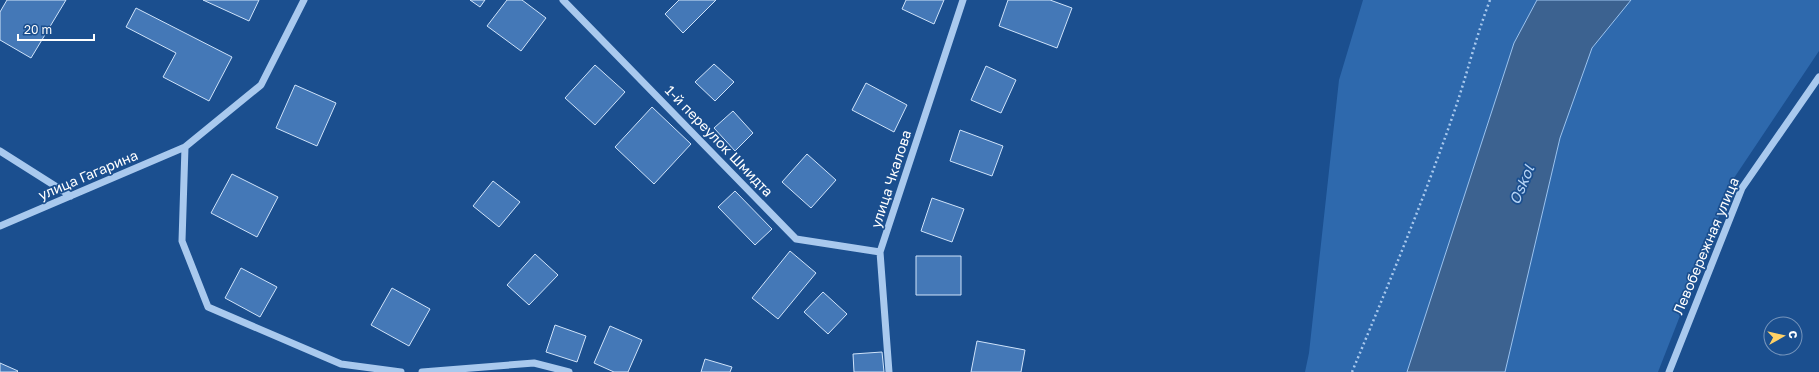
<svg xmlns="http://www.w3.org/2000/svg" width="1819" height="372" font-family="'Golos Text',sans-serif">
<style>
.green{fill:#2e69ad}
.water{fill:#3c6290;stroke:#9cc4f0}
.building{fill:#4478b7;stroke:#cfe3fa}
.lines{fill:none;stroke-linecap:round;stroke-linejoin:round}
.path{stroke:#a9c9ee;stroke-width:2.5;stroke-dasharray:2 3;stroke-linecap:butt}
.minor{stroke:#a9c9ee;stroke-width:7}
.labels{text-anchor:middle;stroke-width:3.5;stroke-linejoin:round;paint-order:stroke}
.street-label{font-size:14px;fill:#fff;stroke:#1b4f8f}
.water-label{font-size:15px;font-style:italic;fill:#b5d3f5;stroke:#1b4f8f}
</style>
<rect width="100%" height="100%" fill="#1b4f8f"/>
<path class="green" d="M 1363,0 L 1537,0 L 1514,43 L 1407,372 L 1305,372 L 1309,353 L 1339,80 Z
M 1631,0 L 1819,0 L 1819,51 L 1734,178 L 1658,372 L 1505,372 L 1560,138 L 1592,48 Z"/>
<path class="water" d="M 1537,0 L 1631,0 L 1592,48 L 1560,138 L 1505,372 L 1407,372 L 1514,43 Z"/>
<path class="building" d="M 7,0 L 66,0 L 31,58 L 0,40 L 0,12 Z
M 203,0 L 259,0 L 249,21 Z
M 470,0 L 485,0 L 480,7 Z
M 507,0 L 522,0 L 546,18 L 521,51 L 487,26 Z
M 679,0 L 716,0 L 683,33 L 665,14 Z
M 906,0 L 944,0 L 934,24 L 902,9 Z
M 1008,0 L 1050,0 L 1072,8 L 1057,48 L 999,26 Z
M 136,8 L 232,57 L 209,101 L 163,77 L 176,53 L 126,27 Z
M 714,64 L 734,82 L 715,101 L 695,82 Z
M 595,65 L 625,92 L 595,125 L 565,98 Z
M 986,66 L 1016,80 L 1001,113 L 971,100 Z
M 866,83 L 907,105 L 894,132 L 852,110 Z
M 295,85 L 336,103 L 317,146 L 276,128 Z
M 652,107 L 691,144 L 654,184 L 615,147 Z
M 733,111 L 753,133 L 735,151 L 714,128 Z
M 960,130 L 1003,146 L 992,176 L 950,161 Z
M 807,154 L 836,180 L 811,208 L 782,182 Z
M 232,174 L 278,197 L 257,237 L 211,213 Z
M 493,181 L 520,202 L 499,227 L 473,206 Z
M 735,191 L 772,229 L 755,245 L 718,207 Z
M 932,198 L 964,209 L 952,242 L 921,231 Z
M 790,251 L 816,273 L 778,319 L 752,298 Z
M 535,254 L 558,275 L 529,305 L 507,285 Z
M 916,256 L 961,256 L 961,295 L 916,295 Z
M 241,268 L 277,287 L 260,317 L 225,298 Z
M 392,288 L 430,309 L 409,346 L 371,325 Z
M 823,292 L 847,314 L 828,334 L 804,312 Z
M 555,325 L 586,336 L 577,362 L 546,352 Z
M 610,326 L 642,340 L 628,372 L 614,372 L 594,363 Z
M 977,341 L 1025,350 L 1021,372 L 971,372 Z
M 882,352 L 884,372 L 854,372 L 853,354 Z
M 705,359 L 732,367 L 730,372 L 701,372 Z
M 0,363 L 18,371 L 17,372 L 0,372 Z"/>
<g class="lines">
<path class="path" d="M 1352,372 C 1387,288 1422,204 1452,118 C 1466,79 1475,39 1490,0"/>
<path class="minor" d="M 563,0 L 796,239 L 880,252
M 185,147 L 182,241 L 208,307 L 341,364 L 401,372
M 0,151 L 71,196
M 0,226 L 185,147 L 261,85 L 304,0
M 422,372 L 534,363 L 569,372
M 889,372 L 880,252 L 963,0
M 1669,372 L 1742,188 L 1819,77"/>
</g>
<g class="labels">
<g class="street-label">
<text transform="translate(719 141) rotate(46)" y="5">1-й переулок Шмидта</text>
<text transform="translate(88 175) rotate(-23)" y="5">улица Гагарина</text>
<text transform="translate(891 179) rotate(-72)" y="5">улица Чкалова</text>
<text transform="translate(1706 246) rotate(-67)" y="5">Левобережная улица</text>
</g>
<g class="water-label">
<text transform="translate(1522 185) rotate(-67)" y="5">Oskol</text>
</g>
</g>
<g transform="translate(1783 336) rotate(82)"><circle r="19" fill="#1b4f8f" stroke="#7695bc"/>
<path d="M0-3L7 15L0 10L-7 15Z" fill="#ffd166"/>
<text y="-6" font-size="11" font-weight="bold" text-anchor="middle" fill="#ffffff">С</text>
</g>
<path d="M18 34v6h76v-6" fill="none" stroke="#ffffff" stroke-width="2"/>
<text x="24" y="34" font-size="12" fill="#ffffff" stroke="#1b4f8f" stroke-width="3" paint-order="stroke">20 m</text>
</svg>
